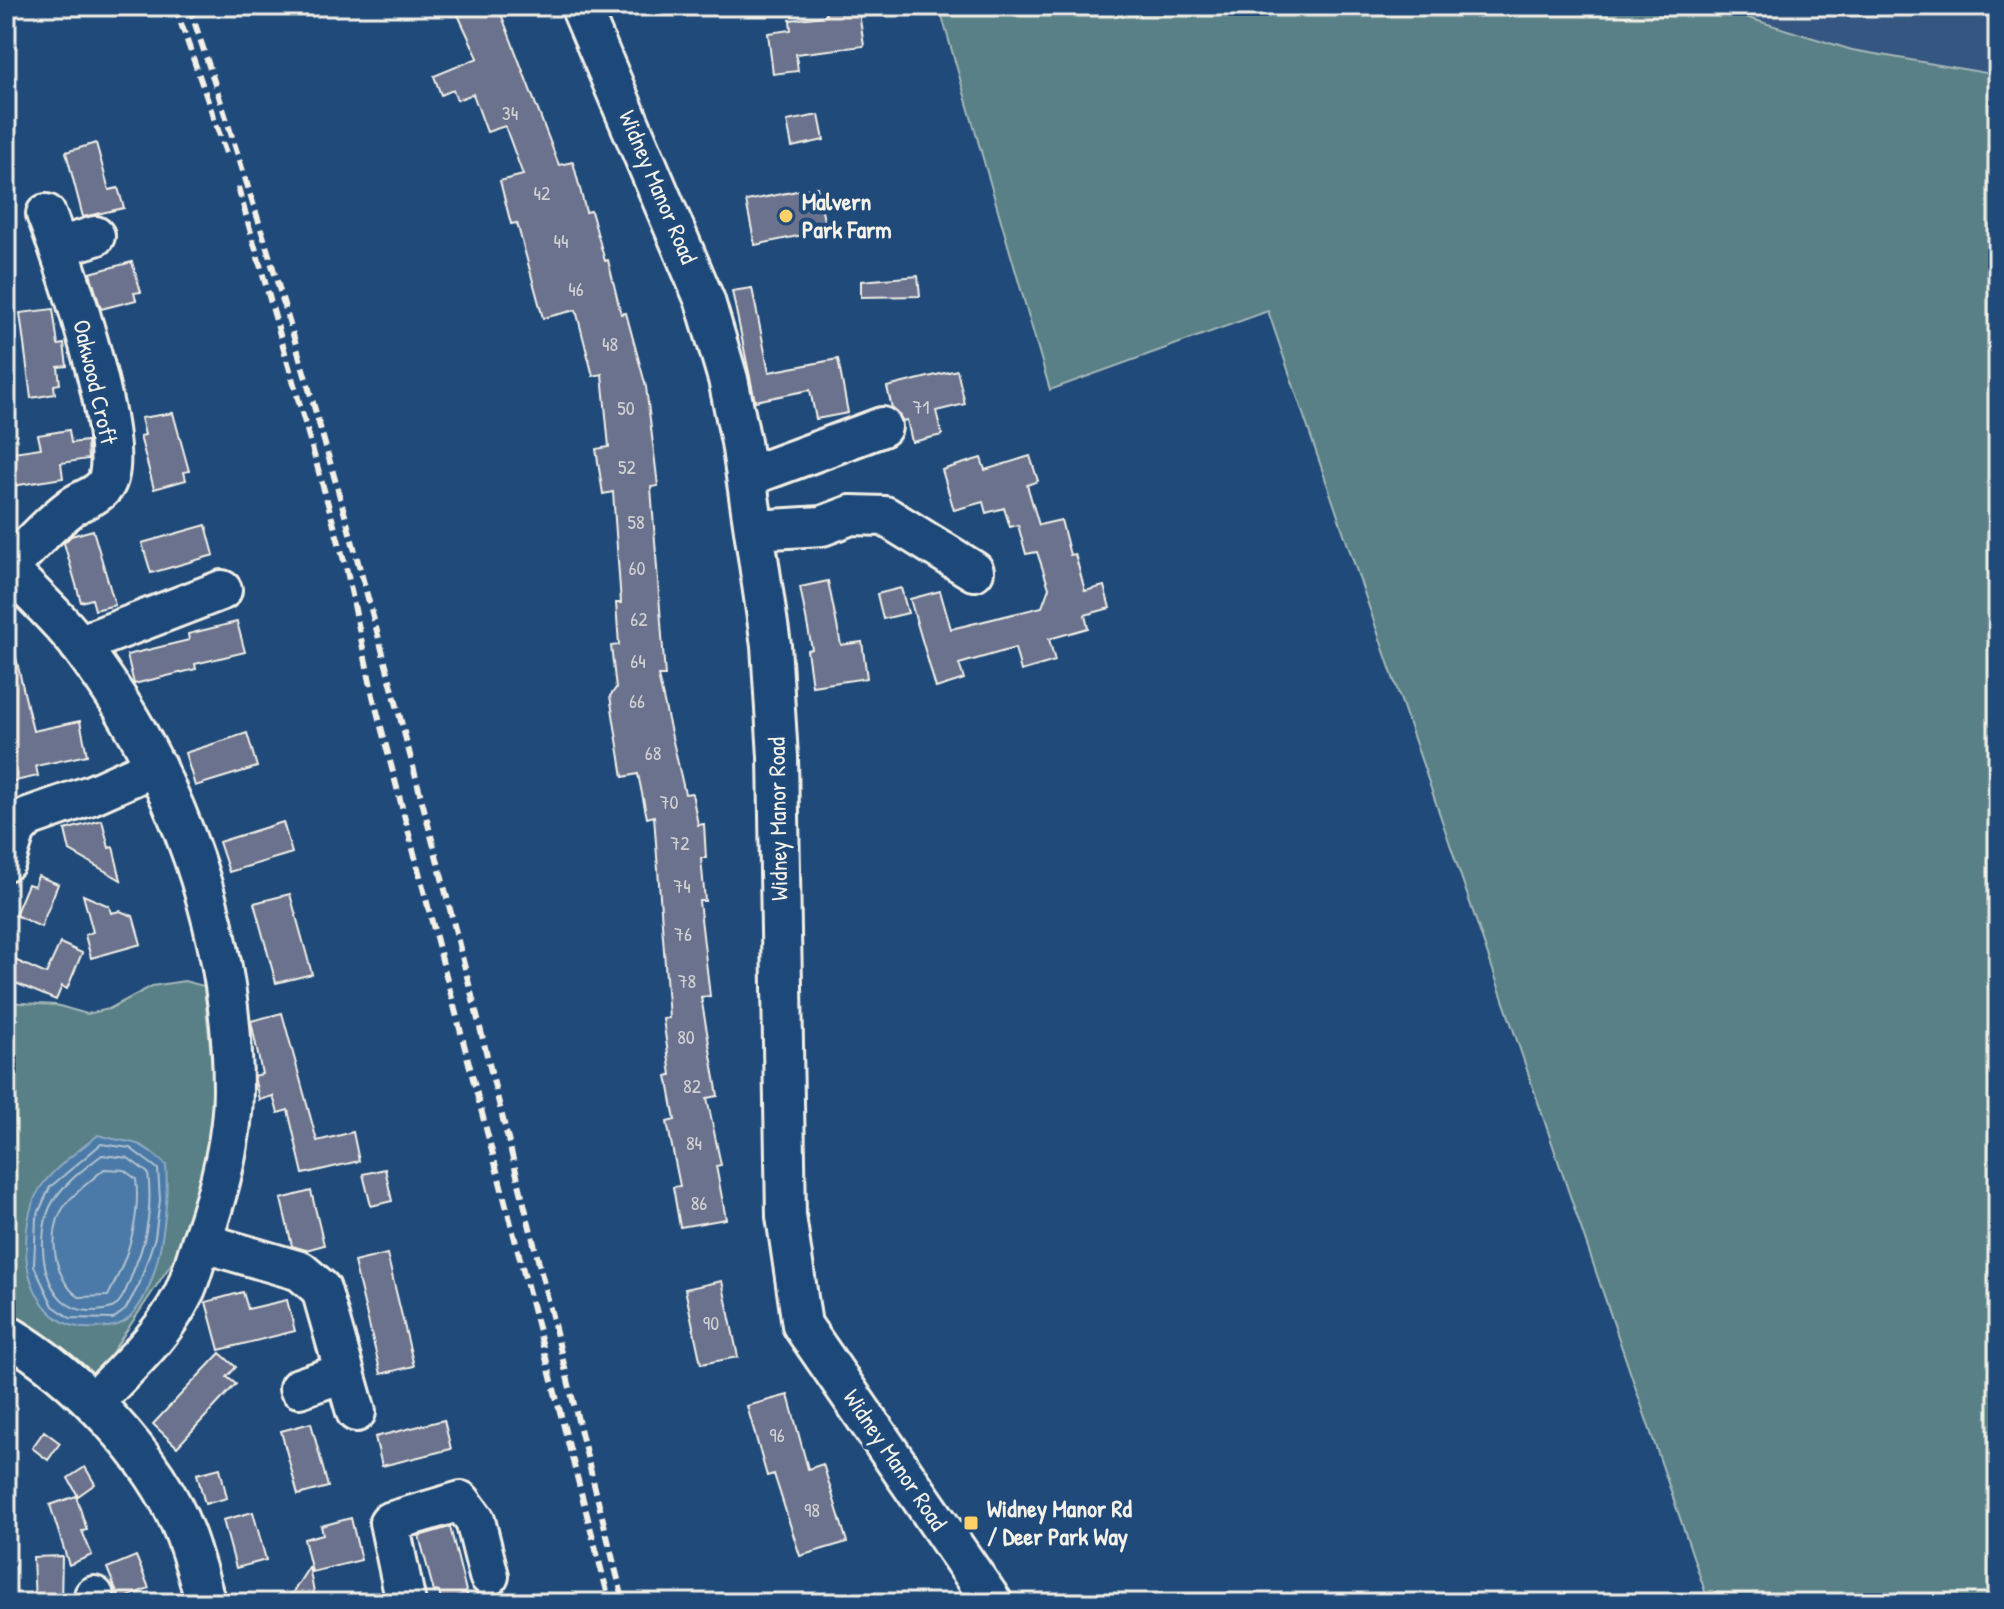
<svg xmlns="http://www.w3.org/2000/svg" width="2004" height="1609" font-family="'Patrick Hand',sans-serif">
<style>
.built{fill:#365680}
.green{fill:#588086;stroke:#a6b8b7;stroke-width:2}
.water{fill:#4c7aa8;stroke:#8faac2;stroke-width:2}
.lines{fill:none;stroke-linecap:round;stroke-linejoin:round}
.shore{stroke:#b1c1ce;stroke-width:2}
.building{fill:#6b728d;stroke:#f4f1e8;stroke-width:2}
.minor-casing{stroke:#f4f1e8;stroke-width:44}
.minor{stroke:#1f4a7a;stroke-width:38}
.rail{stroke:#f4f1e8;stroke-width:6;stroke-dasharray:12 6;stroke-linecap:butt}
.poi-dot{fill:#ffd166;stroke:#1f4a7a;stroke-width:3}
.labels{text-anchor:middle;stroke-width:8;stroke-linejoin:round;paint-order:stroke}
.number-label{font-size:20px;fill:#d2d1d1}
.street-label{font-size:24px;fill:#f4f1e8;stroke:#1f4a7a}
.poi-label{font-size:24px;font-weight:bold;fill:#f4f1e8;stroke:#1f4a7a;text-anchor:start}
</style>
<rect width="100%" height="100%" fill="#1f4a7a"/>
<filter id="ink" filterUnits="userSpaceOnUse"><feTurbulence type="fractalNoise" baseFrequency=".0125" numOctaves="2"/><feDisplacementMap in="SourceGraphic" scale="16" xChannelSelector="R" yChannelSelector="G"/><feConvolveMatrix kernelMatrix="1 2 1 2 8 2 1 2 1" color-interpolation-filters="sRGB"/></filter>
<g filter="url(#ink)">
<path class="built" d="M 1721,6 L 1998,6 L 1998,75 L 1852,50 L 1726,11 Z"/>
<path class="green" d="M 939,6 L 1721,6 L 1726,11 L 1852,50 L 1998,75 L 1998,1603 L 1709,1603 L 1268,311 L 1050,390 Z
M 184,981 L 204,986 L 215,1098 L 208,1170 L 189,1237 L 97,1375 L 6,1314 L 6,1002 L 56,1005 L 87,1014 L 109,1009 L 152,986 Z"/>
<path class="water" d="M 98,1135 C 134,1146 135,1135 166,1165 C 169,1207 161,1286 130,1317 C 121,1327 108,1327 96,1328 C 50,1332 26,1289 26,1248 C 26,1225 29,1202 43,1184 C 57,1165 80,1150 98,1135 Z"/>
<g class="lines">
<path class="shore" d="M 101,1144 L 130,1148 L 158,1169 L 160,1200 L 155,1237 L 139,1285 L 125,1310 L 113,1319 L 70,1318 L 53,1306 L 34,1266 L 36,1218 L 50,1187 Z
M 102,1155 L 128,1158 L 148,1173 C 152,1203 148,1236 136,1264 C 131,1276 125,1299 114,1307 C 108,1310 97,1311 90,1311 C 42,1310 35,1241 50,1207 C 59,1187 85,1168 102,1155 Z
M 104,1169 L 124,1170 L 136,1179 C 141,1219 127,1260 108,1296 L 79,1297 C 53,1280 46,1229 66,1204 C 76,1191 92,1180 104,1169 Z"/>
</g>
<path class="building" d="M 454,6 L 498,6 L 559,165 L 573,162 L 586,212 L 591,211 L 605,261 L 608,260 L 621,314 L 626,313 L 646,387 L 658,486 L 651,487 L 665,676 L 658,676 L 685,794 L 692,793 L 698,825 L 704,824 L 706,858 L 701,858 L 705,901 L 699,901 L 710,996 L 701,997 L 718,1096 L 707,1098 L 721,1165 L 716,1166 L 726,1219 L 680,1227 L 673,1187 L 680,1186 L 667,1122 L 675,1120 L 667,1076 L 671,1075 L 663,1019 L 669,1018 L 654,816 L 647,818 L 638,774 L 623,777 L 610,696 L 616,688 L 611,646 L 619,645 L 616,603 L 621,603 L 613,492 L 603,494 L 596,449 L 609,447 L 602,374 L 593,376 L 576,310 L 543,318 L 517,223 L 511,224 L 500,181 L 523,175 L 505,126 L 487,132 L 473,94 L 457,100 L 453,90 L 441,95 L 434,76 L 478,58 Z
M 824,6 L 858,6 L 864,46 L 796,54 L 798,71 L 773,74 L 768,33 L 791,30 L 790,20 L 826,16 Z
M 819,115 L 824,140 L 792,147 L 787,121 Z
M 96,143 L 109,190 L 118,188 L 124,208 L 83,217 L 66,152 Z
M 817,187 L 826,230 L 755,245 L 746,201 Z
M 132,262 L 141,292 L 134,293 L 136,300 L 101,309 L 90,273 Z
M 918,276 L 920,296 L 861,297 L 861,281 Z
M 752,288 L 769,372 L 838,359 L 848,413 L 816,419 L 810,390 L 755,401 L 732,291 Z
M 53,309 L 58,345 L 64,344 L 67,366 L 58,367 L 60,384 L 54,385 L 55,394 L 31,398 L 20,313 Z
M 957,370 L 965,404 L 936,411 L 942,435 L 912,442 L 907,420 L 903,421 L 892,408 L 887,387 Z
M 173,413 L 189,471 L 184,472 L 186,480 L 154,489 L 140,436 L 145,435 L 141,418 Z
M 69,430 L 71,443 L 87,441 L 88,459 L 61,463 L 63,478 L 6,487 L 6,468 L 15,466 L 13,452 L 41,448 L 38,435 Z
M 1030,456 L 1038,481 L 1027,485 L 1039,525 L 1061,520 L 1070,555 L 1075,554 L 1085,591 L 1104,586 L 1110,608 L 1085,615 L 1088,628 L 1049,639 L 1055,661 L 1021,671 L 1015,648 L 959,664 L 964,679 L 936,688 L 910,599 L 940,591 L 951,629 L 1042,607 L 1049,588 L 1037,552 L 1026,554 L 1018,525 L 1010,527 L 1004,508 L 986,513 L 983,502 L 954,510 L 942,470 L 981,458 L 985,470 Z
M 206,525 L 214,555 L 151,573 L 142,543 Z
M 93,530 L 115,605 L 95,610 L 92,599 L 81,602 L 64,543 L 71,536 Z
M 828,581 L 841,645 L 862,642 L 867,678 L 812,686 L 807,650 L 812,649 L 800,587 Z
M 901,588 L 908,613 L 883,619 L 877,594 Z
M 237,622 L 245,652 L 195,664 L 196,669 L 134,684 L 127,655 L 189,640 L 188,634 Z
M 14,649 L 33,731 L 80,721 L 87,755 L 36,766 L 38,776 L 6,783 L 6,650 Z
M 247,733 L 257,767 L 195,786 L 185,753 Z
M 102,820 L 109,848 L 113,847 L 121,880 L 70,851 L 65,830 Z
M 283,822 L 292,853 L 229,872 L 219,842 Z
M 38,876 L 58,884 L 41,927 L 15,915 L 28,884 L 34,886 Z
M 290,894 L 312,974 L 276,983 L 254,903 Z
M 83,895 L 109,906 L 111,913 L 120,911 L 133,916 L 141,944 L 91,958 L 85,935 L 93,932 Z
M 60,943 L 82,953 L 67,989 L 62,986 L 56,1000 L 6,979 L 6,956 L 46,974 Z
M 282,1013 L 317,1141 L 353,1132 L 359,1161 L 303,1174 L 288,1110 L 278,1113 L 273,1096 L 259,1100 L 254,1076 L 262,1074 L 251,1021 Z
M 385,1169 L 392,1201 L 371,1206 L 363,1174 Z
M 311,1191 L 324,1245 L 306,1250 L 292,1246 L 281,1199 Z
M 387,1254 L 414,1366 L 381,1374 L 354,1262 Z
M 722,1281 L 738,1357 L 701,1364 L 685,1289 Z
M 243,1292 L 248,1309 L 287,1300 L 295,1331 L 219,1350 L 206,1302 Z
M 220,1353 L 236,1367 L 227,1377 L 236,1384 L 177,1447 L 153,1424 Z
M 788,1395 L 808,1469 L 823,1464 L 847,1542 L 800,1556 L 774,1474 L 767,1476 L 747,1406 Z
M 444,1420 L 451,1449 L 382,1466 L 375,1437 Z
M 311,1423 L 328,1487 L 298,1495 L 281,1431 Z
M 44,1431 L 60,1443 L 48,1460 L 32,1448 Z
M 85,1467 L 95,1484 L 78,1496 L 68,1478 Z
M 220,1468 L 227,1498 L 205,1504 L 197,1474 Z
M 76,1496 L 87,1530 L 82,1531 L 92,1555 L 69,1565 L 50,1505 Z
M 253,1512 L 266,1560 L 236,1568 L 223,1520 Z
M 351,1518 L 361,1560 L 312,1572 L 304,1539 L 323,1534 L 321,1526 Z
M 450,1527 L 469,1603 L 442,1603 L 439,1591 L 434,1592 L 419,1536 Z
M 62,1556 L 61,1603 L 35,1603 L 33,1557 Z
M 136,1556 L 149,1588 L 120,1600 L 107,1568 Z
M 309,1567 L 316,1603 L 286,1603 Z"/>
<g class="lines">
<defs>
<path id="minor" d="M 580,6 L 705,301 L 728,379 L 741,442 L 771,645 L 778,757 L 786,1216 L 802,1325 L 993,1603
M 59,247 L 95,236
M 747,477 L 882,427
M 755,530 L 822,526 L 851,515 L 885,516 L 974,571
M 6,567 C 32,594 62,621 84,651 C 178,775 233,935 233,1090 C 233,1142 218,1195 201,1243 C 195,1260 191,1279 183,1295 C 163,1336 126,1368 95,1401
M 7,569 C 27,549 47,526 69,509 C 79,500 97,497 105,485 C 130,451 63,257 46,214
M 79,645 L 222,590
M 6,826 L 16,830 L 28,817 L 91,795 L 156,766
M 6,861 L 16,830
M 201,1242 L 300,1271 L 321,1289 L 356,1412
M 6,1334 C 75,1375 155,1456 184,1532 C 193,1555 199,1580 206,1603
M 299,1388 L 343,1373
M 94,1596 L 94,1603
M 406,1603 L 389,1522 L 461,1501 L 475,1520 L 489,1576"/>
</defs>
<use href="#minor" class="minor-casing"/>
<use href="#minor" class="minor"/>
<path class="rail" d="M 175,6 L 226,153
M 189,6 C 366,529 488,1069 624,1603
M 238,187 L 347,571 L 373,696 L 610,1603"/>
</g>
</g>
<g class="poi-dot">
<circle cx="786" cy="216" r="8"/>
<rect x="963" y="1515" width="16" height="16" rx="4"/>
</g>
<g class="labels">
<g class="number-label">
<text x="510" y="120">34</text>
<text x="542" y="200">42</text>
<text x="561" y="248">44</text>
<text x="576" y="296">46</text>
<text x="610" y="351">48</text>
<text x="921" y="414">71</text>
<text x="626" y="415">50</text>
<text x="627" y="474">52</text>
<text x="636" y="529">58</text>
<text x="637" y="575">60</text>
<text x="639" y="626">62</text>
<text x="638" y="668">64</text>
<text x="637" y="708">66</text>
<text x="653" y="760">68</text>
<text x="669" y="809">70</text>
<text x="680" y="850">72</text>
<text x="682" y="893">74</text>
<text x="683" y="941">76</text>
<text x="687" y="988">78</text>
<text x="686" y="1044">80</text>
<text x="692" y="1093">82</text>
<text x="694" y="1150">84</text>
<text x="699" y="1210">86</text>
<text x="711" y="1330">90</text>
<text x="777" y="1442">96</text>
<text x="812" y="1517">98</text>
</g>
<g class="street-label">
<text transform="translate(658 187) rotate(67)" y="8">Widney Manor Road</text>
<text transform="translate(95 382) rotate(77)" y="8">Oakwood Croft</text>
<text transform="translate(778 819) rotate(-91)" y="8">Widney Manor Road</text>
<text transform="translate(895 1460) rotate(56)" y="8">Widney Manor Road</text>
</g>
<g class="poi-label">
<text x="802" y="210">Malvern<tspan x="802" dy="28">Park Farm</tspan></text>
<text x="987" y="1517">Widney Manor Rd<tspan x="987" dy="28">/ Deer Park Way</tspan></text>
</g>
</g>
<rect width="2004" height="1609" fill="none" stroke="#1f4a7a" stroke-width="32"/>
<rect x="16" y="16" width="1972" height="1577" fill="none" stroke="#f4f1e8" stroke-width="3" filter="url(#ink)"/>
</svg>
